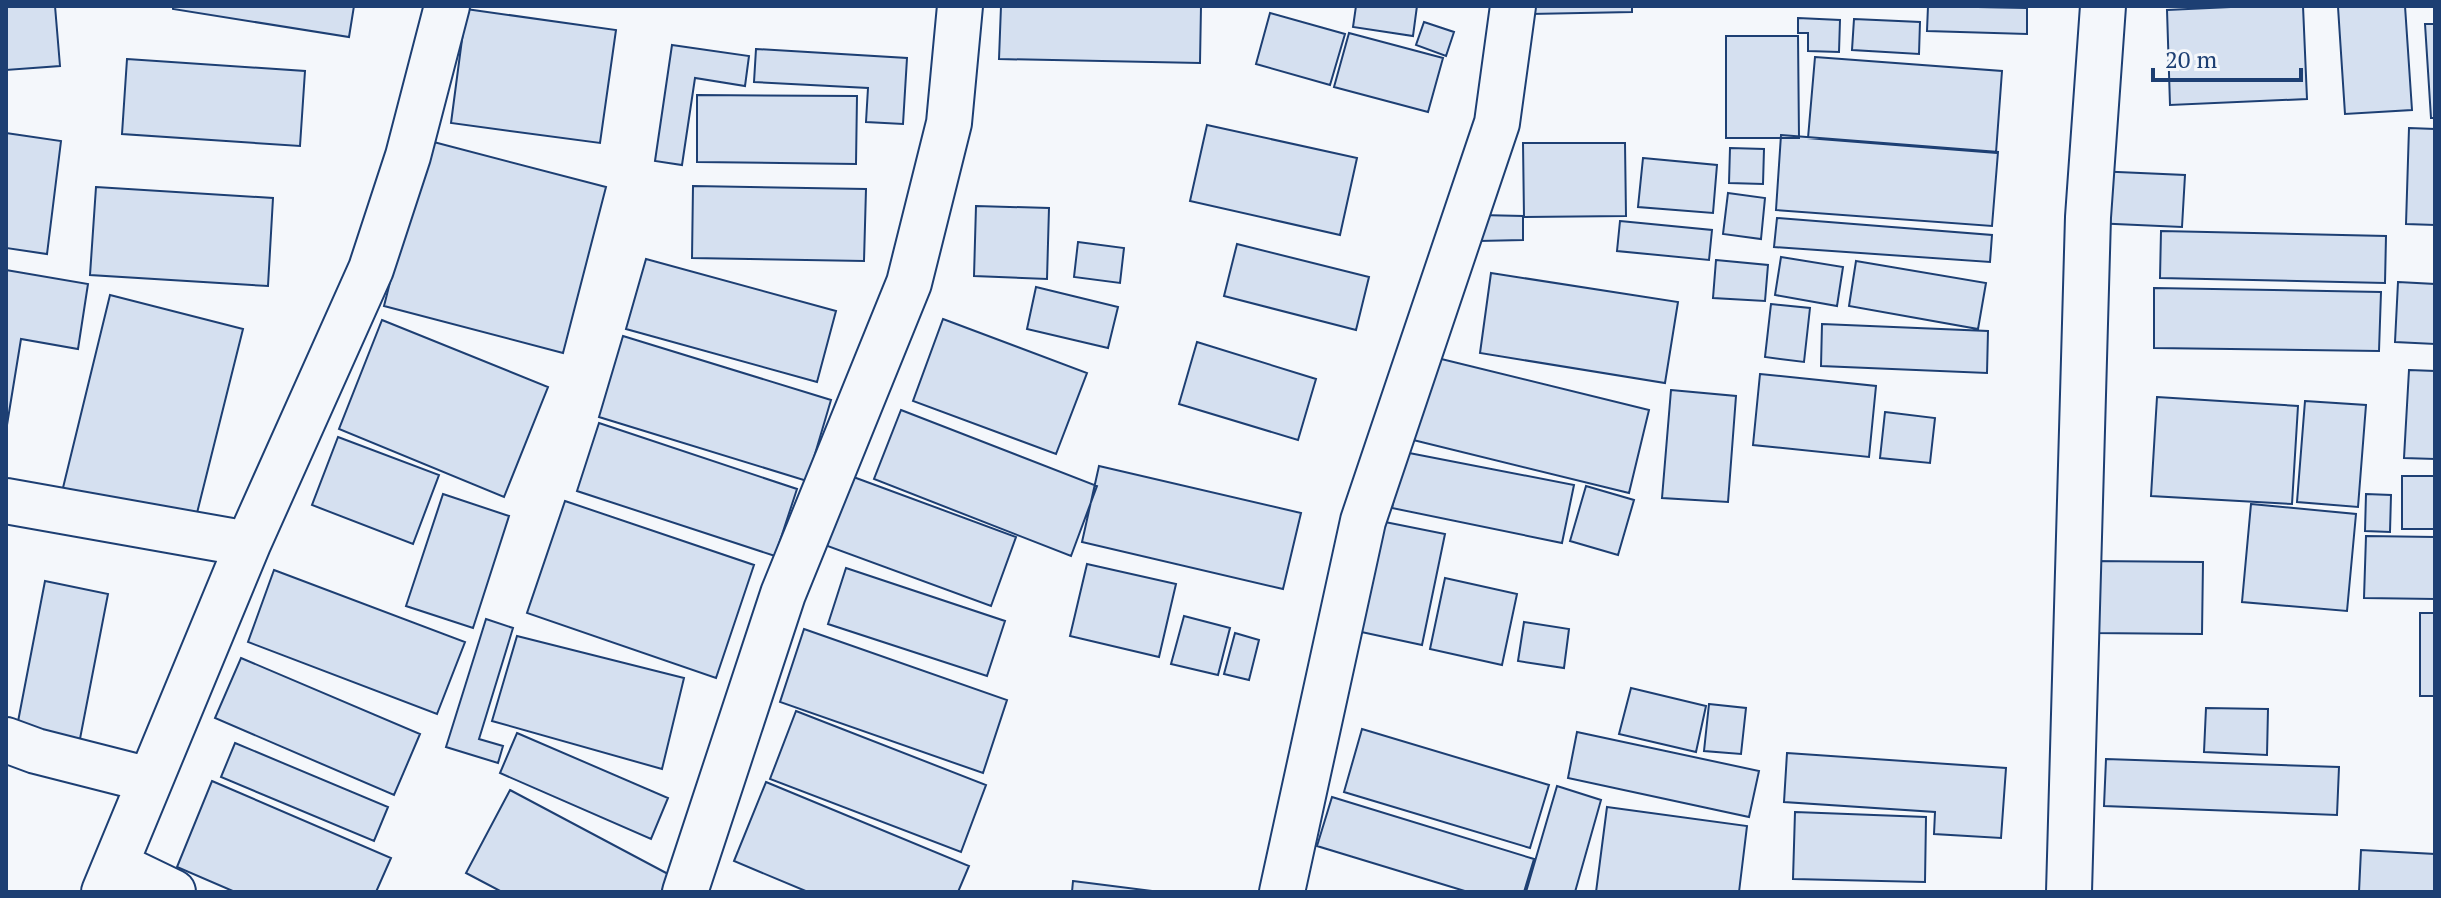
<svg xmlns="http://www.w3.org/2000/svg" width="2441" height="898" font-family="'PT Serif',serif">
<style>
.building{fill:#d5e0f0;stroke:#1d3f73;stroke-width:2}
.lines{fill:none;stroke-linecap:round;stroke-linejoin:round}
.minor-casing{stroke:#1d3f73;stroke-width:48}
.minor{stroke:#f4f7fb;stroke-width:44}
</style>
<rect width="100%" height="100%" fill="#f4f7fb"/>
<path class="building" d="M 6,6 L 55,6 L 60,66 L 6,70 Z
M 173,6 L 354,6 L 349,37 L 173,9 Z
M 1001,6 L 1201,6 L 1200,63 L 999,59 Z
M 1356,6 L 1417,6 L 1413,36 L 1353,27 Z
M 1530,6 L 1632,6 L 1632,12 L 1530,14 Z
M 1928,6 L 2027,8 L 2027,34 L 1927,31 Z
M 2252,6 L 2303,6 L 2307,99 L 2170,105 L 2167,10 Z
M 2405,6 L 2412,110 L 2345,114 L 2338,7 Z
M 466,9 L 616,30 L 600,143 L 451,123 Z
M 1270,13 L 1345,34 L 1330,85 L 1256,64 Z
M 1798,18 L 1840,20 L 1839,52 L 1808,51 L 1808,33 L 1798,33 Z
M 1854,19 L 1920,22 L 1919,54 L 1852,50 Z
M 1424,22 L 1454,32 L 1446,56 L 1416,45 Z
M 2425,24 L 2435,24 L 2435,118 L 2431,118 Z
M 1349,33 L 1443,58 L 1428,112 L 1334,87 Z
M 1726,36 L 1798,36 L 1799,138 L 1726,138 Z
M 672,45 L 749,56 L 745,86 L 695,78 L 682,165 L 655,161 Z
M 756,49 L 907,58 L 903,124 L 866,122 L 868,88 L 754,82 Z
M 1815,57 L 2002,71 L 1996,153 L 1808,138 Z
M 127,59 L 305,71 L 300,146 L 122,134 Z
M 697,95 L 857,96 L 856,164 L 697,162 Z
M 1207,125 L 1357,158 L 1340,235 L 1190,201 Z
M 2409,128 L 2435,129 L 2435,225 L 2406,224 Z
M 6,133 L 61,141 L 47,254 L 6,248 Z
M 1781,135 L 1998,152 L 1992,226 L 1776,210 Z
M 426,140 L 606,187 L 563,353 L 384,306 Z
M 1523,143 L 1625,143 L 1626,216 L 1524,217 Z
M 1730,148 L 1764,149 L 1763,184 L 1729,183 Z
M 1643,158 L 1717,165 L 1713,213 L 1638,207 Z
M 2095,171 L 2185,175 L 2182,227 L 2093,223 Z
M 693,186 L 866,189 L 864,261 L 692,258 Z
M 96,187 L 273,198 L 268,286 L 90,275 Z
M 1728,193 L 1765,198 L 1761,239 L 1723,234 Z
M 976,206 L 1049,208 L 1047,279 L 974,276 Z
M 1480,215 L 1523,216 L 1523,240 L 1479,241 Z
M 1777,218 L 1992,235 L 1990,262 L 1774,247 Z
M 1620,221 L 1712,230 L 1709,260 L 1617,251 Z
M 2161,231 L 2386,236 L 2385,283 L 2160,278 Z
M 1078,242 L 1124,248 L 1120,283 L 1074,277 Z
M 1237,244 L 1369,277 L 1356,330 L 1224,296 Z
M 1781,257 L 1843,267 L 1837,306 L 1775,295 Z
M 646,259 L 836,311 L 817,382 L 626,329 Z
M 1716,260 L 1768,265 L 1765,301 L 1713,298 Z
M 1856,261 L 1986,283 L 1978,329 L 1849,306 Z
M 6,270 L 88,284 L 78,349 L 21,339 L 6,431 Z
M 1491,273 L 1678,302 L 1665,383 L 1480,353 Z
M 2398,282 L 2435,284 L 2435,344 L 2395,342 Z
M 1036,287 L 1118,307 L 1108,348 L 1027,329 Z
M 2154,288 L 2381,292 L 2379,351 L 2154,348 Z
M 110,295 L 243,329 L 193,529 L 61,496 Z
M 1771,304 L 1810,308 L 1804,362 L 1765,357 Z
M 943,319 L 1087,373 L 1056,454 L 913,401 Z
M 382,320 L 548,387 L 504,497 L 339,429 Z
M 1822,324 L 1988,331 L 1987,373 L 1821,366 Z
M 623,336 L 831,400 L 807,481 L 599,417 Z
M 1197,342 L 1316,379 L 1298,440 L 1179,404 Z
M 1425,355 L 1649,410 L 1629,493 L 1405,438 Z
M 2409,370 L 2435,371 L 2435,459 L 2404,458 Z
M 1760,374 L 1876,386 L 1869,457 L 1753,445 Z
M 1671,390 L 1736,396 L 1728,502 L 1662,498 Z
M 2157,397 L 2298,406 L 2292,504 L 2151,496 Z
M 2305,401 L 2366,405 L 2358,507 L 2297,502 Z
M 901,410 L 1097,486 L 1071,556 L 874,479 Z
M 1885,412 L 1935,418 L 1930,463 L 1880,458 Z
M 599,423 L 797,489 L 775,556 L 577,491 Z
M 338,437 L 439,475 L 413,544 L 312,505 Z
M 1404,452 L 1574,485 L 1562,543 L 1392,508 Z
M 1099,466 L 1301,513 L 1283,589 L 1082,542 Z
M 848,475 L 1016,537 L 991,606 L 822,544 Z
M 2402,476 L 2435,476 L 2435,529 L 2402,529 Z
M 1586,486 L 1634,500 L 1618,555 L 1570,541 Z
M 443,494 L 509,516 L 473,628 L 406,606 Z
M 2366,494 L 2391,495 L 2390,532 L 2365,531 Z
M 565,501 L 754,565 L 716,678 L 527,613 Z
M 2251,504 L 2356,514 L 2347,611 L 2242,602 Z
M 1375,520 L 1445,534 L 1422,645 L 1352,630 Z
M 2366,536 L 2435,537 L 2435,599 L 2364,598 Z
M 2091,561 L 2203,562 L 2202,634 L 2091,633 Z
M 1087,564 L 1176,584 L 1159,657 L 1070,636 Z
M 846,568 L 1005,621 L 987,676 L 828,624 Z
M 274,570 L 465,642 L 437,714 L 248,642 Z
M 1445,578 L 1517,594 L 1502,665 L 1430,649 Z
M 45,581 L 108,594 L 79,744 L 16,732 Z
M 2420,613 L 2435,613 L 2435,696 L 2420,696 Z
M 1184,616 L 1230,628 L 1218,675 L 1171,664 Z
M 486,619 L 513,628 L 479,739 L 503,746 L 498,763 L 446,747 Z
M 1524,622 L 1569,629 L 1564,668 L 1518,661 Z
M 804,629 L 1007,700 L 983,773 L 780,702 Z
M 1235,633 L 1259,640 L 1249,680 L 1224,674 Z
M 517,636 L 684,678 L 662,769 L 492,721 Z
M 241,658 L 420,734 L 394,795 L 215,718 Z
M 1631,688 L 1706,706 L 1696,752 L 1619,734 Z
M 1709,704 L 1746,708 L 1741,754 L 1704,751 Z
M 2206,708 L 2268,709 L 2267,755 L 2204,752 Z
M 796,711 L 986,785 L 961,852 L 770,779 Z
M 1362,729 L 1549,785 L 1530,848 L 1344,792 Z
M 1577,732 L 1759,771 L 1749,817 L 1568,778 Z
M 517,733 L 668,798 L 651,839 L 500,773 Z
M 235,743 L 388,807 L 374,841 L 221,777 Z
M 1787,753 L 2006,768 L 2001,838 L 1934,834 L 1935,812 L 1784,802 Z
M 2106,759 L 2339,767 L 2337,815 L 2104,806 Z
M 212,781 L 391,858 L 376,892 L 235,892 L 177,867 Z
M 766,782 L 969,866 L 958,892 L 808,892 L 734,861 Z
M 1557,786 L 1601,800 L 1575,892 L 1526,892 Z
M 510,790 L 670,875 L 661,892 L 502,892 L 466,873 Z
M 1332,797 L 1534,859 L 1524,892 L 1468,892 L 1317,846 Z
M 1607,807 L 1747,826 L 1739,892 L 1596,892 Z
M 1795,812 L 1926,817 L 1925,882 L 1793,879 Z
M 2361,850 L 2435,854 L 2435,892 L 2359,892 Z
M 1073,881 L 1160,892 L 1072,892 Z"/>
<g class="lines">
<defs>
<path id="minor" d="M 6,501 L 248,544
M 6,740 L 36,751 L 150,780
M 117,865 L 173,892
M 104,892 L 248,544 L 371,269 L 408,156 L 447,6
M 685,892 L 783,594 L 909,283 L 949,123 L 960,6
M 1282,892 L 1363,521 L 1497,123 L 1513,6
M 2069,892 L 2088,217 L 2103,6"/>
</defs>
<use href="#minor" class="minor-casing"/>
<use href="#minor" class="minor"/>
</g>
<rect width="2441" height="898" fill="none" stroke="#1d3f73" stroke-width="16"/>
<path d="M2153 68v12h148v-12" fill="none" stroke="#1d3f73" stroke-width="4"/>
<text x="2165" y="68" font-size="24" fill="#1d3f73" stroke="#f4f7fb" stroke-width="6" paint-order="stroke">20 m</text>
</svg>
